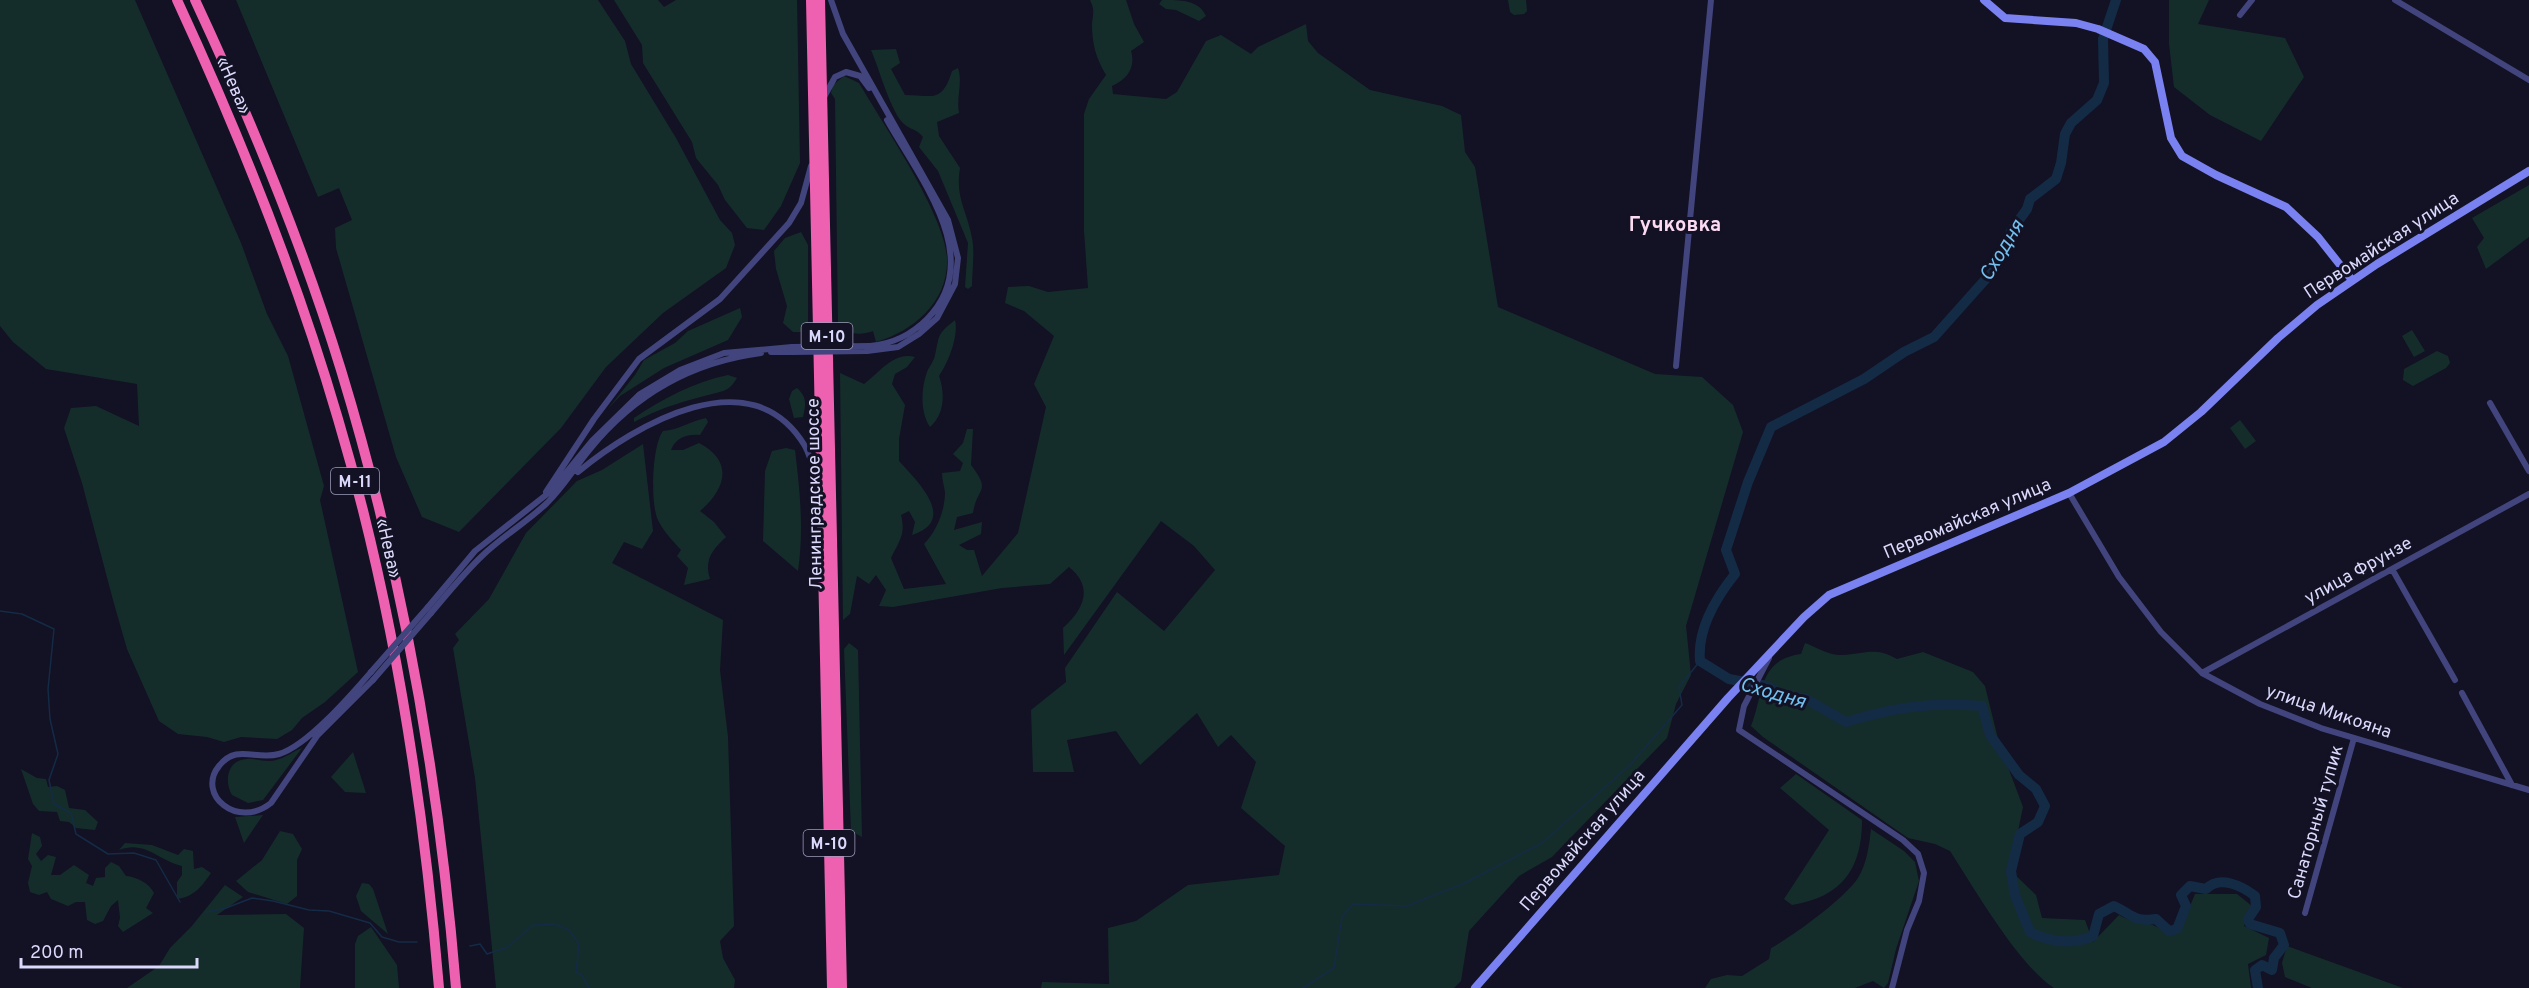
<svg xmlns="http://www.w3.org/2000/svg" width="2529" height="988" font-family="Overpass,sans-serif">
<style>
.green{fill:#152d2a}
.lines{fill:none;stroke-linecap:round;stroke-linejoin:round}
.stream{stroke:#142b46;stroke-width:1.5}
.river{stroke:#142b46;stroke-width:10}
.street{stroke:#42447e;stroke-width:6}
.secondary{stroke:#7a81f0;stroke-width:8}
.highway{stroke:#ed61b0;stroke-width:10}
.street-bridge{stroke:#42447e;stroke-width:6}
.labels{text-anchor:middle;stroke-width:6;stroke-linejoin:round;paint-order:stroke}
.shield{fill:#131124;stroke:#9e9dba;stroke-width:1.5}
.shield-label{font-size:16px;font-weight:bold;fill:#dad9fb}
.street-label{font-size:18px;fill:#dad9fb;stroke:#131124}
.neighbourhood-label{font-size:20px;font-weight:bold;fill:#fbdaf2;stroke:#131124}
.water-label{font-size:20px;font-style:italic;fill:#72c0ef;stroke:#131124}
</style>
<rect width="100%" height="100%" fill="#131124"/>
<path class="green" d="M 0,0 L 135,0 L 241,243 L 267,314 L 288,356 L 324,486 L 320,500 L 358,672 L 325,702 L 302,718 L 292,730 L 277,739 L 241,737 L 224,742 L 207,737 L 178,734 L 159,721 L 127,649 L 113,600 L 82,483 L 64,428 L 71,408 L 96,406 L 139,426 L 137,384 L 46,369 L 13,342 L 0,326 Z
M 236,0 L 598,0 L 625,41 L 631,64 L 676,138 L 720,220 L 732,233 L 735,245 L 726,268 L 663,313 L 606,367 L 561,428 L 459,532 L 422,517 L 396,457 L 336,248 L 335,228 L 352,220 L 339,188 L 318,197 Z
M 614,0 L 658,0 L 664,7 L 676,0 L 797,0 L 800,163 L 781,206 L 764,230 L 747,228 L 725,200 L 718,185 L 696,158 L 692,142 L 643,63 L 642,45 Z
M 1090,0 L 1126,0 L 1134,24 L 1144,42 L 1131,51 C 1136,68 1127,79 1112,86 L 1113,94 L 1166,99 L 1177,92 L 1206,41 L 1221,35 L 1251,54 L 1258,47 L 1306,24 L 1308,41 L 1318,53 L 1370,90 L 1442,106 L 1461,115 L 1465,152 L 1475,167 L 1498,307 L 1655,374 L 1702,377 L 1733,405 L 1743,432 L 1686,626 L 1691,675 L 1676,704 L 1667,738 L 1552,857 L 1519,876 L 1469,931 L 1461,981 L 1454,988 L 1041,988 L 1042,982 L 1109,984 L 1108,928 L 1136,921 L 1188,885 L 1279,875 L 1285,846 L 1241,808 L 1256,762 L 1231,735 L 1218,747 L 1197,713 L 1140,765 L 1116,731 L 1067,740 L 1074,772 L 1033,772 L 1031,710 L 1066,682 L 1065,668 L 1117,592 L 1164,631 L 1215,570 L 1194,546 L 1161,521 L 1064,655 L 1063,628 C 1084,609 1094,587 1069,567 L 1050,584 L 1002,588 L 893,607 L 879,606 L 886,590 L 876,575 L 869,584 L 857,576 L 850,614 L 843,620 L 840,373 L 864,384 C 879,373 894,351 915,357 L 907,367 L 895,374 L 892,384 L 905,405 L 899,439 L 899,461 C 916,480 959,520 912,535 L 915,522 L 909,511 L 901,515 C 906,535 899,541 891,558 L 904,589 L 946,584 L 924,544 C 937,531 945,510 945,492 C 944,486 942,480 942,473 L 960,471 L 963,463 L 953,454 L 963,443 L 967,429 L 973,429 L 971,465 C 992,493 977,486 973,513 L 957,517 L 954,530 L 982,522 L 981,534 L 959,545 L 967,550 L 974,550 L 982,576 L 1018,533 L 1046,407 L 1034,384 L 1054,336 L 1024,311 L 1005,303 L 1008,287 L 1029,286 L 1048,292 L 1088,288 L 1084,231 L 1084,114 L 1089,99 L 1106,75 C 1096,58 1092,44 1092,24 C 1093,13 1095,10 1090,0 Z
M 1162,0 C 1181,0 1199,0 1206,16 L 1199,21 L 1176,10 L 1166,9 L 1159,4 Z
M 1508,0 L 1526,0 L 1527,11 L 1524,14 L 1514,15 L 1510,12 Z
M 2169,0 L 2209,0 L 2198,24 L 2285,38 L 2304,77 L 2261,141 L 2210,115 L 2174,87 L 2169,44 Z
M 896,49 L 900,63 L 891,69 L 905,95 C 932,95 942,104 952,71 L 958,68 C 963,83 956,97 959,113 L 937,122 L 939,136 L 960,168 C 955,198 967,210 972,238 C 975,253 972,271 972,286 L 968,289 L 965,287 L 968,243 L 938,171 L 919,147 L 923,137 C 917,129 911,130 904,124 C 891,113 879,68 871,50 Z
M 844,76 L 859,83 C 883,124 945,215 947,258 C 949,301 914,331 876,342 L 873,331 C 859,336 850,334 838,326 L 835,99 L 831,93 L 833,85 Z
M 2529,185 L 2529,237 L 2486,269 L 2477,247 L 2484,238 L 2472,218 Z
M 801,232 L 808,245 L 808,326 L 801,332 L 793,332 L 783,323 L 787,306 L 776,269 L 774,251 L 785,238 Z
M 740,308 L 742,317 L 728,340 L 664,368 L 620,396 L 607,410 L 635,375 L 644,360 L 675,343 L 688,331 Z
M 955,320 C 959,336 948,363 939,376 C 945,393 945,414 930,427 C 920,413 921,388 927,372 C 929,367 934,361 935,355 C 940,335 936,335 955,320 Z
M 2412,330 L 2425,351 L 2414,357 L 2402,336 Z
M 2437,351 L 2448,356 L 2450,363 L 2446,368 L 2413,386 L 2403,380 L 2404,369 Z
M 728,375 L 737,378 C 733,384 730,389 723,391 C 690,400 666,405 634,422 L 634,418 C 662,399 694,382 728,375 Z
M 797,388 C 807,397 806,404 803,417 L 794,418 L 789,399 L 792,391 Z
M 706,418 L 708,422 L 700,435 C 688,434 676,437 671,450 L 683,450 L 699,443 C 734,461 726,489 700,511 L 714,522 L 726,537 C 712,550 704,560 710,579 L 684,585 L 688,568 L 677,556 L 681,550 C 673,541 663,531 658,520 C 650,504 652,445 663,431 C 679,430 690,421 706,418 Z
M 2240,420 L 2256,441 L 2245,449 L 2230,428 Z
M 643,444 L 653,531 L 642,549 L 624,542 L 612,563 L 723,620 L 720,670 L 728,737 L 734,926 L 720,941 L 723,958 L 735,980 L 734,988 L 496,988 L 475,778 L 453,648 L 459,640 L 455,634 L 489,599 L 526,533 L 577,481 L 602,470 Z
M 786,448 L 795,450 C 800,491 804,530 798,571 L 763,541 L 765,471 L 772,451 Z
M 849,643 L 858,650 L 862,837 L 851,831 L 844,649 Z
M 1805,643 C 1816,647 1830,656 1842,655 C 1864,654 1875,646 1897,659 L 1923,652 L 1973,672 L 1985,686 L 1999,743 L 2023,807 L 2010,870 L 2036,895 L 2042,918 L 2085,920 L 2093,942 L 2119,915 C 2129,921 2135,921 2147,923 C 2160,927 2165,934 2180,930 L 2195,894 L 2237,894 L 2252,906 L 2244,926 L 2269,938 L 2266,955 L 2248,964 L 2251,988 L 2054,988 C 2019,966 1974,888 1950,851 L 1935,844 L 1908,838 L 1763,737 L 1751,726 C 1764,693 1758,660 1801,654 Z
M 302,748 L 263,800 L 248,803 L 232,795 C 224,781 227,760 247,759 C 256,758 267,763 276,760 C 285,758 294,751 302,748 Z
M 353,752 L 366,793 L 345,792 L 331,777 Z
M 21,769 L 37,778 L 46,779 L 48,787 L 57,786 L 65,790 L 69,808 L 85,810 L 98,822 L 95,830 L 76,828 L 69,822 L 60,821 L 57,812 L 39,811 L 33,804 Z
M 1796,774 L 1862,820 C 1862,870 1841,897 1792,905 L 1784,899 L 1829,830 L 1780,788 Z
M 263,815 L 244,843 L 235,817 Z
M 1871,829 L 1904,851 L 1915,862 L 1919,881 L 1896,949 L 1888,983 L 1884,988 L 1873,981 L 1855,988 L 1705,988 L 1711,979 L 1727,975 L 1742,976 L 1769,959 L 1771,948 C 1793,936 1844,899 1858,878 C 1867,863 1869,846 1871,829 Z
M 280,831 L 293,834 L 302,849 L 297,860 L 297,896 L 287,904 L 248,892 L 236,881 L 262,860 Z
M 32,833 L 40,837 L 42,846 L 36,854 L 41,861 L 48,855 L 56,857 L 51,875 L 60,875 L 74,865 L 89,875 L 86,883 L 93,886 L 96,878 L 105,877 L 105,868 L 111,862 L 119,866 L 126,876 C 137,877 149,883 154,893 L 146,908 L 153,913 L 123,932 L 118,926 L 120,918 L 118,900 L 111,906 L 103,921 L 95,924 L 87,920 L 85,902 L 76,902 L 68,906 L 51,899 L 47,892 L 39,895 L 30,892 L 28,883 L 32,866 L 28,859 Z
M 125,843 L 152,845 L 178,855 L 184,849 L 193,851 L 194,869 L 202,867 L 211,873 C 202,886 194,897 177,899 L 177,882 L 182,875 L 182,866 C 159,861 145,840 119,850 Z
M 362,883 L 369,884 L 373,889 L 388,934 L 361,911 L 356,896 Z
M 225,885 L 243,897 L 217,915 L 286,914 L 304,928 L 300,988 L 127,988 L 159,966 L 170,948 L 191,927 Z
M 371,927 L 397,965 L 399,988 L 355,988 L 355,944 L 358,936 Z
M 2287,946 L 2403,988 L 2312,988 L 2285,977 L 2282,963 Z"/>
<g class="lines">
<path class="stream" d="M 0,611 L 22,614 L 54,629 L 48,689 L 50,719 L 58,754 L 49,780 L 54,804 L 71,813 L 76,834 L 108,854 L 134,853 L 156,860 L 180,902
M 207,912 L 226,908 L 252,898 L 273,901 L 309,910 L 329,911 L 370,923 L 382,937 L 399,942 L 417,942
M 470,946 L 480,944 L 487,954 L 508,947 L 533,925 L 554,924 L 569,930 L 579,944 L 576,972 L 582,975 L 589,988
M 1303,988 L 1334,968 L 1342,917 L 1353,904 L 1407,906 L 1465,883 L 1542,843 L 1630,765 L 1682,705 L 1679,687 L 1700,661"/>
<path class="river" d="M 2116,0 L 2103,39 L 2104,83 L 2097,100 L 2071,123 L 2065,134 L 2061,163 L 2056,179 L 2030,199 L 2027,209 L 2011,231 L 2001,258 L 1992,272 L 1934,337 L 1904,352 L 1864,379 L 1771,427 L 1748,482 L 1726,550 L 1735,574 C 1715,599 1697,629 1700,661 L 1729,679 L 1767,686 L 1779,693 L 1806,699 L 1846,722 C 1897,707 1929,702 1982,706 L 1990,735 L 2019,775 L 2036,789 L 2045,806 L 2038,822 L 2020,834 L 2011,871 L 2015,895 L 2030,932 C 2051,943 2071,945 2093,936 L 2099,914 L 2114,906 C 2133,915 2133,922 2156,919 L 2169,931 L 2177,929 L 2186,906 L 2181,895 L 2190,886 L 2206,889 C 2220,875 2242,886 2255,896 L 2256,907 L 2248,919 L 2250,924 L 2280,933 L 2284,945 L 2274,958 L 2272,970 L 2262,965 L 2255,970 L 2258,988"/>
<path class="street" d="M 831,0 L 843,34 L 948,220 L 958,258 L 955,284 L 937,318 L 919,334 L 898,347 L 867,351
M 2395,0 L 2529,80
M 2240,15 L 2252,0
M 824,97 L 835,77 L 846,72 L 860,76 L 869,88
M 870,346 C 892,344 911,335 927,319 C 987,259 919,177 887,120
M 771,352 L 792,352
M 1676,366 L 1711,0
M 2490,403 L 2529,471
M 578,472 C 635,425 751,356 805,446 C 811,457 814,472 818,484
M 546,492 L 594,419 L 639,359 L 720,299 L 789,223 L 801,203 L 811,166
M 2069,493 L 2119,577 L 2161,632 L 2202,673 L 2260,704 L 2321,728 L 2529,790
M 2392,569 L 2455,680
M 428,607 L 475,551 L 551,491 L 592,441 L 640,394 L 680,370 L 724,353 L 792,347
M 431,613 C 448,593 464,573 483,555 C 503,536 527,522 547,503 C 564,486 575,467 590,449 C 634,395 692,362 761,353
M 1769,658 L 1744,706 L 1739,730 L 1903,840 L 1918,854 L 1924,873 L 1919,901 L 1907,930 L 1892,988
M 371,672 C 351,695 307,746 279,754 C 256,761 237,743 219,766 C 196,794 237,830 271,803 L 317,736 L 373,680
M 2202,673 L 2529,494
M 2462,693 L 2512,785
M 2305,913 L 2354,738"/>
<path class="secondary" d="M 1984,0 L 2005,18 L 2076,23 L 2098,29 L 2144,49 L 2155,62 L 2171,138 L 2182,156 L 2216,175 L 2286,207 L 2318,237 L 2352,280
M 1475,988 L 1728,698 L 1804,617 L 1829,595 L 2069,493 L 2164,442 L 2201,412 L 2278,338 L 2317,305 L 2377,264 L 2529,171"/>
<path class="highway" d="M 177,0 C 240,136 296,275 338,419 C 393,604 423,796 439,988
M 195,0 C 251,120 302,243 341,370 C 402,570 439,779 456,988
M 811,0 L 832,988
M 820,0 L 842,988"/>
<path class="street-bridge" d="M 792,347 L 870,346
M 792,352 L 867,351
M 371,672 L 428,607
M 373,680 L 431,613"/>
</g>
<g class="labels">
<g class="shield">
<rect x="801.5" y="323" width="51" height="26" rx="4.5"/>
<rect x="331" y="468" width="48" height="26" rx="4.5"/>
<rect x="803.5" y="830" width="51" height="26" rx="4.5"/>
</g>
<g class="shield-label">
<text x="827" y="342">М-10</text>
<text x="355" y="487">М-11</text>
<text x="829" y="849">М-10</text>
</g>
<g class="street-label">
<text transform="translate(234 85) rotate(66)" y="6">«Нева»</text>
<text transform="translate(2381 245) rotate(-33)" y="6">Первомайская улица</text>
<text transform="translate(814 494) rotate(-91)" y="6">Ленинградское шоссе</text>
<text transform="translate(1967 518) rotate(-23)" y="6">Первомайская улица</text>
<text transform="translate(389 548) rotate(77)" y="6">«Нева»</text>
<text transform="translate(2358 570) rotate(-29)" y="6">улица Фрунзе</text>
<text transform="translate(2329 711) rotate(19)" y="6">улица Микояна</text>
<text transform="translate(2315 822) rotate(-74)" y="6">Санаторный тупик</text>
<text transform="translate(1582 840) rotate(-49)" y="6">Первомайская улица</text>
</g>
<g class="neighbourhood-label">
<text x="1675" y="231">Гучковка</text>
</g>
<g class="water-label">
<text transform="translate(2001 250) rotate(-59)" y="7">Сходня</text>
<text transform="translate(1773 692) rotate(16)" y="7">Сходня</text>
</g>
</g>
<path d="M21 958v9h176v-9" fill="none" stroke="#dad9fb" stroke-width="3"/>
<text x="30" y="958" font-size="18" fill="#dad9fb" stroke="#131124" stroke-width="4.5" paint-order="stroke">200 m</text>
</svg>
